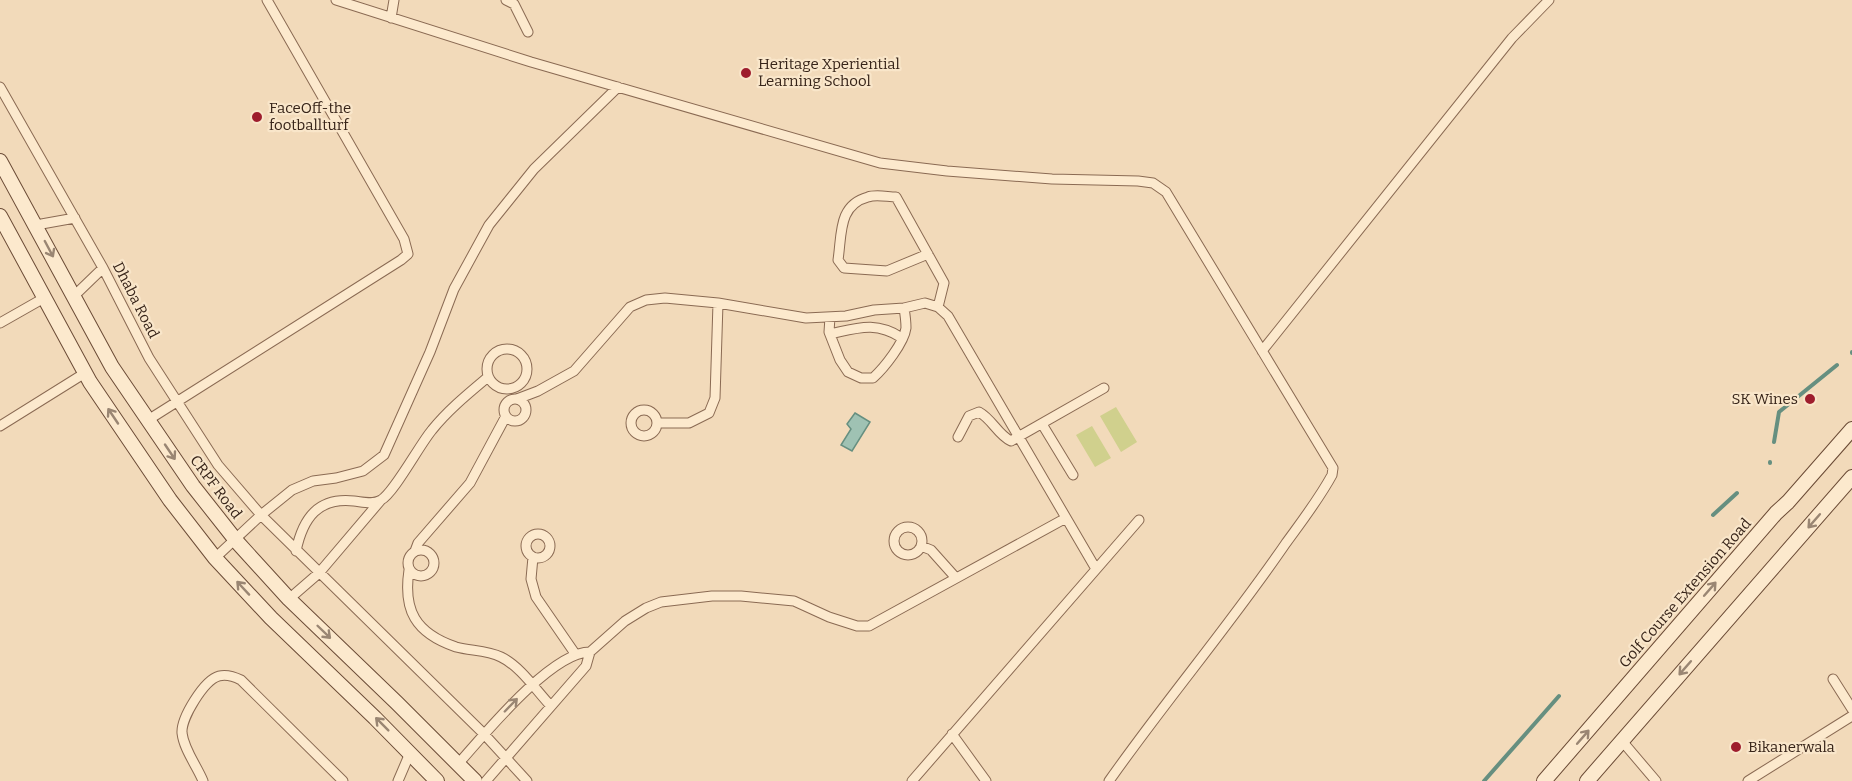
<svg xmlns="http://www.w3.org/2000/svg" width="1852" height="781" font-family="Bitter,serif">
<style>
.green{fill:#d0d08d}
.water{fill:#9fc2b3;stroke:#668f80;stroke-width:1.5}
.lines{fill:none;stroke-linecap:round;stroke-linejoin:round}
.stream{stroke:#668f80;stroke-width:4}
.street-casing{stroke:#8a6a53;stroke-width:11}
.secondary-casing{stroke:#6b4b36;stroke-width:16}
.street{stroke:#fce9cd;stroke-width:9}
.secondary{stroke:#fce9cd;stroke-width:14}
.oneway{stroke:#9a8673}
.poi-dot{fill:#9e1d2d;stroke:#f9e6ca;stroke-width:2}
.labels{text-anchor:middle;stroke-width:4.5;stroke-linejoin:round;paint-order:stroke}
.poi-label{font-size:15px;fill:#372419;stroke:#f9e6ca;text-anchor:start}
.street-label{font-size:15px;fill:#372419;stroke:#f9e6ca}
</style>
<rect width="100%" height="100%" fill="#f2daba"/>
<path class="green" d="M 1116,407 L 1137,442 L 1121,452 L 1100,416 Z
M 1092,426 L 1111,458 L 1095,467 L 1076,435 Z"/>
<path class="water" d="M 855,413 L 870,422 L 852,451 L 841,445 L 851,429 L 847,424 Z"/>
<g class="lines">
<path class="stream" d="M 1852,353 L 1852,352
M 1774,442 L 1779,412 L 1837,365
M 1770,463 L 1770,462
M 1713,515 L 1737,493
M 1484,781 L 1559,696"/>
<defs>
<path id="street" d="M 336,0 L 531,62 L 880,163 L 947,171 L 1052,179 L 1138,181 L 1153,183 L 1166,192 L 1333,468 L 1332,475 C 1319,499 1302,521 1286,543 C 1230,625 1166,700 1109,781
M 506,0 L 514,4 L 528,32
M 391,18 L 394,0
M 0,87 L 103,268 L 149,358 L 218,465 L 261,515 L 484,734 L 527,781
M 36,225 L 75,218
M 928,254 L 887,271 L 844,268 L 838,260 C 842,234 838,205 868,197 C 876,194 888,197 896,197 L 944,283 L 938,307
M 74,296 L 103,268
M 830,317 L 829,332 L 840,360 L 848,372 L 861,378 L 873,378 C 884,368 904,343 906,328 C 906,321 905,314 904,308
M 0,323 L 44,298
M 830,334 C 858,328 876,321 902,338
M487 369a20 20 0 1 1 40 0a20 20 0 1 1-40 0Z
M 1262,351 L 1512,38 L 1549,0
M504 410a11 11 0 1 1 22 0a11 11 0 1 1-22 0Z
M 517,399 L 538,391 L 574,371 L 630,307 L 646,300 L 665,298 L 718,303 L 806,318 L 846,316 L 874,310 L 904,308 L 925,303 L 938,307 L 948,316 L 1096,569
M631 423a13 13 0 1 1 26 0a13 13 0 1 1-26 0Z
M 148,420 L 401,260 L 408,254 L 404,239 L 267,0
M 658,423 L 689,423 L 709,413 L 715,398 L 718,303
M 1042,424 L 1073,475
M 0,426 L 85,373
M 958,437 L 969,416 L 979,412 C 992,419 998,435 1011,441 L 1104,388
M894 541a14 14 0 1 1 28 0a14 14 0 1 1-28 0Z
M526 546a12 12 0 1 1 24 0a12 12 0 1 1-24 0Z
M 921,546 L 931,550 L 956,578
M408 563a13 13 0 1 1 26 0a13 13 0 1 1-26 0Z
M 296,551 C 303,518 318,497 354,501 C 363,502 373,505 381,500 C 394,493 420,444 432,430 C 448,410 469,393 488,377
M 415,551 L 418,543 L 470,483 L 506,416
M 533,557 L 531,579 L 536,597 L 576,655
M 215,558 L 261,515 L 292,490 L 313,481 L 336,478 L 363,471 L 384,455 L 430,352 L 454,289 L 489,225 L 534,169 L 618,87
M 409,570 C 403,610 415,633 456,647 C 471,651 487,650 501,657 C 520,666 536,690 550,705
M 289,599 L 319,573 L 381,500
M 1833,679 L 1852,709
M 952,734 L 986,781
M 1622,741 L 1656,781
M 458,764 C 484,735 551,652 590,652
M 203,781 C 197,766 184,750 182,733 C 181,718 204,680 219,676 C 227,674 235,677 241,680 L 343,781
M 398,781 L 410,753
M 486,781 L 586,666 L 590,652 L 625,621 L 646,608 L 661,602 L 712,596 L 741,596 L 794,601 L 829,617 L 857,626 L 869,626 L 1066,518
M 912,781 L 1139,520
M 1748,781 L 1852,716"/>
<path id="secondary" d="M 0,161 L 112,367 L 193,486 L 238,543 L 289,599 L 397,703 L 475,781
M 0,216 L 90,382 L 170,500 L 215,558 L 271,618 L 375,718 L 437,781
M 1544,781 L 1776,513 L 1788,502 L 1852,429
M 1587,781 L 1852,477"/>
</defs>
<use href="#street" class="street-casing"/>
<use href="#secondary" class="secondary-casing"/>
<use href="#street" class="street"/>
<use href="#secondary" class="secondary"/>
</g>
<defs><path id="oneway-shaft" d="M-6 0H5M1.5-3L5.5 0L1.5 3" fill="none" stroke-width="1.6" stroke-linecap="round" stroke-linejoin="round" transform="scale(1.5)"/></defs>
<g class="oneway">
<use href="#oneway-shaft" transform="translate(49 249) rotate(62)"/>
<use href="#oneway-shaft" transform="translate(113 416) rotate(-124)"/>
<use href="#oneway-shaft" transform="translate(170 452) rotate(56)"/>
<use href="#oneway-shaft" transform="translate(1814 521) rotate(131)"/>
<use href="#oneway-shaft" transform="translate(243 588) rotate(-133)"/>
<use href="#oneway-shaft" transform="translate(1710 589) rotate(-49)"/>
<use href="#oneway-shaft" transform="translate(324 632) rotate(44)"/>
<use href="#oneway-shaft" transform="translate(1685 668) rotate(131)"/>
<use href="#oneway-shaft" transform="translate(511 705) rotate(-46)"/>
<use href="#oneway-shaft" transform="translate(382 724) rotate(-135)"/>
<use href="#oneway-shaft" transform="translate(1583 737) rotate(-49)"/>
</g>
<g class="poi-dot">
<circle cx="746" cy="73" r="6"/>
<circle cx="257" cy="117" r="6"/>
<circle cx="1810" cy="399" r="6"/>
<circle cx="1736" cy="747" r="6"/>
</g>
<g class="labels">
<g class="poi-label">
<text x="758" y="69">Heritage Xperiential<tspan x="758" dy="17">Learning School</tspan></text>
<text x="269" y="113">FaceOff-the<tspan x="269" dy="17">footballturf</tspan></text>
<text x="1798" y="404" text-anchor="end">SK Wines</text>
<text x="1748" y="752">Bikanerwala</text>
</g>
<g class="street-label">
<text transform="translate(136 300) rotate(63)" y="5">Dhaba Road</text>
<text transform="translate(216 487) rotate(53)" y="5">CRPF Road</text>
<text transform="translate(1685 593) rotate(-49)" y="5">Golf Course Extension Road</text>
</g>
</g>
</svg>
